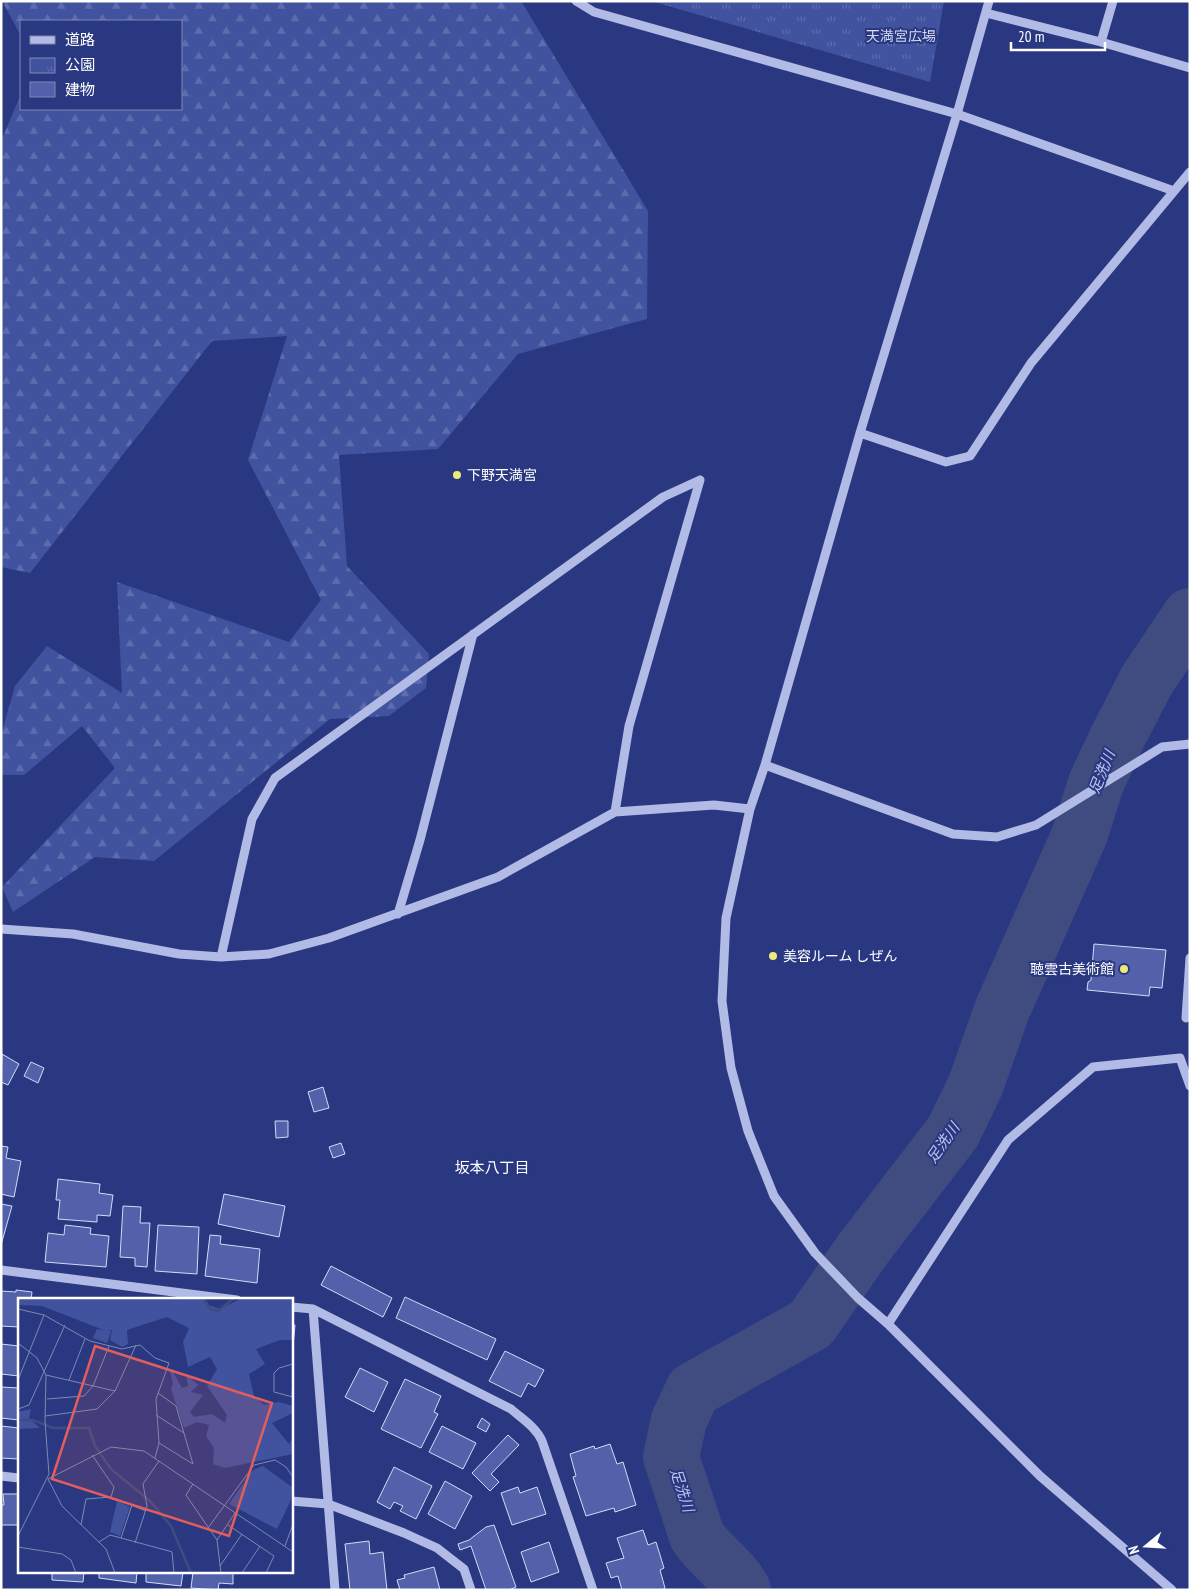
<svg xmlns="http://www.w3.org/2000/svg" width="1191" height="1591" font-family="'PT Sans Narrow','Noto Sans JP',sans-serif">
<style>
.forest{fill:url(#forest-firs)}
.park{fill:url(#park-tufts)}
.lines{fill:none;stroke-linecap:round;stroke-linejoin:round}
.river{stroke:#404b80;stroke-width:56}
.building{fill:#5261a9;stroke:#d4daf5}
.minor{stroke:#b1bbe5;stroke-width:9}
.poi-dot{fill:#ecea78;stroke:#293880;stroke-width:2}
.labels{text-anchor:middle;stroke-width:4;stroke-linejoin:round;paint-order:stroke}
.park-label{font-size:14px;fill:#d4daf5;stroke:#293880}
.poi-label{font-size:14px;fill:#fff;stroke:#293880;text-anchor:start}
.water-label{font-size:15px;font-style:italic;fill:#bcc5ed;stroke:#293880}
.neighbourhood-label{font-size:15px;fill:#fff;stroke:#293880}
.inset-river{fill:none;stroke:#404b80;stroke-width:2.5}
.inset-road{fill:none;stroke:#7f88b3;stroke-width:1}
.view{fill:#e05e5e;fill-opacity:0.15;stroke:#e05e5e;stroke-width:2.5}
.inset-edge{fill:none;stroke:#fff;stroke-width:2.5}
</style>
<defs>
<pattern id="forest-firs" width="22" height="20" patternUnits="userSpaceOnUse" patternTransform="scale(1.25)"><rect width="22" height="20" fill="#41529f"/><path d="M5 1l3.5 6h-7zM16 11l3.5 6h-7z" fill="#5e6cad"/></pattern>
<pattern id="park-tufts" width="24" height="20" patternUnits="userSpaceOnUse" patternTransform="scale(1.25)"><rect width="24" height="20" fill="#41529f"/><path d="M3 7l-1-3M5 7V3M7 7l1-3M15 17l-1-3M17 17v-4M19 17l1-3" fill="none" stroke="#5e6cad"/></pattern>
</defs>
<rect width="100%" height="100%" fill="#293880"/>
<path class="forest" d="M 2,1 L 521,1 L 648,211 L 647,319 L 518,354 L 438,449 L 339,455 L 347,566 L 429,654 L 426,688 L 389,716 L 330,719 L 154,861 L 95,857 L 13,912 L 2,887 L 115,768 L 82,726 L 24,775 L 1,775 L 1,735 L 15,686 L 47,646 L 122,693 L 117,582 L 289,642 L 321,600 L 248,460 L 287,336 L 212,341 L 30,573 L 1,567 L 1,141 L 21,94 L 21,109 L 181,109 L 181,21 L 21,21 L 21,36 Z"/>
<path class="park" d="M 651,1 L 944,1 L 930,82 Z"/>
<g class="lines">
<path class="river" d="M 743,1590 C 731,1568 710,1556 697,1536 L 671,1457 L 679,1420 L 693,1390 L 811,1324 L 863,1249 L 953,1132 L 976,1084 L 1002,1010 L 1080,834 L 1096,783 L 1117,738 L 1147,680 L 1190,616"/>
</g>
<path class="building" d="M 1094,944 L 1166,950 L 1162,988 L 1150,987 L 1149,996 L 1087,990 L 1088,982 L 1091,980 Z
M 2,1054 L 19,1064 L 8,1085 L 1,1082 Z
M 31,1062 L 44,1068 L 38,1083 L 24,1076 Z
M 323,1087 L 329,1108 L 314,1112 L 308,1092 Z
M 275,1121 L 288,1121 L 288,1137 L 276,1138 Z
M 341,1143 L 345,1154 L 333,1158 L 329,1147 Z
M 1,1146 L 8,1147 L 6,1158 L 21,1161 L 14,1197 L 1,1194 Z
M 58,1179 L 100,1184 L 99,1193 L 113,1195 L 110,1216 L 97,1215 L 97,1222 L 58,1219 L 60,1200 L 56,1200 Z
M 224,1194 L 285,1206 L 279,1237 L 218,1224 Z
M 1,1204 L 12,1206 L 1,1245 Z
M 123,1206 L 141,1207 L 140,1223 L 150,1223 L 147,1267 L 135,1266 L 135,1258 L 120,1257 Z
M 65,1225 L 91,1228 L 90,1234 L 109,1236 L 106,1267 L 45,1262 L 48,1233 L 64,1235 Z
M 158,1225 L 199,1227 L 197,1274 L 155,1271 Z
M 210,1235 L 221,1236 L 220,1244 L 260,1249 L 257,1283 L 205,1276 Z
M 331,1266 L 392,1298 L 383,1317 L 321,1285 Z
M 16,1290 L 32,1292 L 31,1300 L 19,1300 L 19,1327 L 1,1326 L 1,1291 L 16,1292 Z
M 405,1297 L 496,1339 L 487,1360 L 396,1318 Z
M 291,1324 L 295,1325 L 292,1357 L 291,1357 Z
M 1,1344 L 19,1346 L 19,1376 L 1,1374 Z
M 505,1351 L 544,1370 L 535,1387 L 528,1383 L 521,1397 L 489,1381 Z
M 360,1368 L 388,1382 L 374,1412 L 345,1397 Z
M 405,1379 L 441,1396 L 434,1412 L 438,1414 L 421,1448 L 381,1429 Z
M 1,1387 L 19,1388 L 19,1420 L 1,1418 Z
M 482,1418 L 490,1424 L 486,1432 L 477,1427 Z
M 1,1426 L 19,1428 L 19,1459 L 1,1458 Z
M 442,1426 L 476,1443 L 463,1469 L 429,1452 Z
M 508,1435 L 519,1445 L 491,1474 L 499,1482 L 490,1491 L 472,1473 Z
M 610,1444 L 617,1464 L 623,1462 L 636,1505 L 615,1512 L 614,1508 L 586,1516 L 573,1477 L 576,1476 L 570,1454 L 594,1446 L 595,1449 Z
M 394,1467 L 432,1486 L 416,1519 L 400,1511 L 403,1506 L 394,1502 L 390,1509 L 377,1502 Z
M 445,1481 L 472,1496 L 455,1529 L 428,1514 Z
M 518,1487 L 520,1493 L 537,1487 L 546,1514 L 512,1525 L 501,1493 Z
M 3,1494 L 19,1494 L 19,1525 L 1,1525 L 1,1505 L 4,1505 Z
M 494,1525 L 516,1587 L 509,1590 L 486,1590 L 471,1546 L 460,1550 L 458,1544 L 469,1540 L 486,1527 Z
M 643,1530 L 648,1545 L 656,1542 L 664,1568 L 660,1570 L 665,1588 L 662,1590 L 622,1590 L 618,1576 L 611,1578 L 606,1563 L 624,1558 L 617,1538 Z
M 369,1541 L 370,1554 L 383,1552 L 387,1590 L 350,1590 L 345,1544 Z
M 549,1542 L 559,1572 L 531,1582 L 521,1552 Z
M 434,1567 L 440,1590 L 400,1590 L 397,1580 L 405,1578 L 404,1575 Z
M 52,1572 L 84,1572 L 83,1582 L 52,1580 Z
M 99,1572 L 137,1572 L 136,1583 L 99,1578 Z
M 146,1572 L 183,1572 L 181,1586 L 146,1582 Z
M 193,1572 L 233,1572 L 233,1584 L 219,1583 L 218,1590 L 191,1588 Z"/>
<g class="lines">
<path class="minor" d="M 576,1 L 594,12 L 957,114 L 1174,191
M 989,1 L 957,114 L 860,433 L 765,765 L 750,809 L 726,918 L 722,1001 L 731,1068 L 748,1131 L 774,1196 L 815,1253 L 858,1298 L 888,1324 L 1040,1476 L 1172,1590
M 986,13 L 1101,42 L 1190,68
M 1101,42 L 1113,1
M 860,433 L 946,462 L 970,456 L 1031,363 L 1190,172
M 765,765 L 953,834 L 997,837 L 1036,825 L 1162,747 L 1190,744
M 615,812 L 629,726 L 700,480
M 398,914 L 420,840 L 473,634
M 1,929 L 73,934 L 179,954 L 221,957 L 269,954 L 329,938 L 498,877 L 615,812 L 714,805 L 750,809
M 221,957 L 252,819 L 275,778 L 663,497 L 700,480
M 1186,1018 L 1190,958
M 1,1270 L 237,1300
M 291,1307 L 313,1309 L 511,1409 C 522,1419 536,1427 542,1441 L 593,1590
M 313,1309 L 335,1590
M 888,1324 L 1008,1140 L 1093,1067 L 1180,1058 L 1190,1086
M 1,1476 L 19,1478
M 291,1501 L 328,1504 L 404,1533 L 437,1548 L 464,1569 L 471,1590"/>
</g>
<g class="poi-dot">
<circle cx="457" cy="475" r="5"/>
<circle cx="773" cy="956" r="5"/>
<circle cx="1124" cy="969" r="5"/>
</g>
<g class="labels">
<g class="park-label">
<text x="901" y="41">天満宮広場</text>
</g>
<g class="poi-label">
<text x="467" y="480">下野天満宮</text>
<text x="783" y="961">美容ルーム しぜん</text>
<text x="1114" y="974" text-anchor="end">聴雲古美術館</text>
</g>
<g class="water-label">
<text transform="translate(1102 772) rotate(-68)" y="5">足洗川</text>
<text transform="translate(943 1143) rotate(-55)" y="5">足洗川</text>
<text transform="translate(682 1490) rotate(72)" y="5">足洗川</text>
</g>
<g class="neighbourhood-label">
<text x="492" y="1173">坂本八丁目</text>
</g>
</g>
<g transform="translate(18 1298)">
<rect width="275" height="275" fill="#293880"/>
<path d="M 0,0 L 187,0 L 191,7 L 202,11 L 224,0 L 275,0 L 275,42 L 262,42 L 238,51 L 247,66 L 231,76 L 236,98 L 246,107 L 261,104 L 275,108 L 275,115 L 254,125 L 271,146 L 275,140 L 275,156 L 207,170 L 195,166 L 196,150 L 188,138 L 191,127 L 179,124 L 166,130 L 153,91 L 155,85 L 152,74 L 155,74 L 164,90 L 170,88 L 168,76 L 180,87 L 173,94 L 185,97 L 172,114 L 176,119 L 194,116 L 207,125 L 209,117 L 189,88 L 199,71 L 192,59 L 170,69 L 165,44 L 171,30 L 149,19 L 109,32 L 110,46 L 104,49 L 92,42 L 94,32 L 88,33 L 24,8 L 0,7 ZM 13,111 L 11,120 L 22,130 L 0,131 L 0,114 Z" fill="#41529f"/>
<path d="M 79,31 L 93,33 L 89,45 L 75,40 ZM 245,168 L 274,189 L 273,202 L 259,231 L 211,206 L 235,172 ZM 99,203 L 112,209 L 102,238 L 92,234 Z" fill="#41529f"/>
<path class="inset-river" d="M 186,2 L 193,11 L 200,13 L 216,0M 0,122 L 15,122 L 35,130 L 71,130 L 77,148 L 93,171 L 132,203 L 153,228 L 173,275"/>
<path class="inset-road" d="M 0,11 L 26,17 L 72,43 L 104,51 L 122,47 L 137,60 L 151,65 L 138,101 L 141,145 L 137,160M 0,45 L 19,60 L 28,77 L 27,123 L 31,176 L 0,238M 275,66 L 261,70 L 256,75 L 256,94 L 275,99M 28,77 L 97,93M 0,82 L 26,17M 51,82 L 67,41M 140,95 L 158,108 L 175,166M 274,99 L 275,79M 29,101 L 66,98 L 75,88 L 91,48M 0,111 L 11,107 L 47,27M 138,117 L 166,135M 27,118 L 79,111 L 97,93 L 118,47M 141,145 L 175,166M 175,186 L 168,197 L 199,242 L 203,275M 98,201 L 128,213M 63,227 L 68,201 L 93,199 L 96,189 L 74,157M 210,227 L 256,258 L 248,275M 190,230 L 236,167 L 257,162 L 268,169 L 275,179M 103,240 L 114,207M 199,242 L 217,215M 81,244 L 92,237 L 151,253 L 154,254 L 156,275M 117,245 L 129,208 L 125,186 L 141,163M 267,248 L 275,226M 0,249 L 44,256 L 53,262 L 58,275M 202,268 L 224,236M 97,275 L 88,251 L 44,208 L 30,181 L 93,149 L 126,153 L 275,254M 224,275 L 242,248"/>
<path class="view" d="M 77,48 L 254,105 L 211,238 L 34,181 Z"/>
<rect width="275" height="275" class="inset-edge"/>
</g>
<rect width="1191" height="1591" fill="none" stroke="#ffffff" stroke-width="5"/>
<rect x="20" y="20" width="162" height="90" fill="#293880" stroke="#7f88b3"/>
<rect x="30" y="36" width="25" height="8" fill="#b1bbe5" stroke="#7f88b3"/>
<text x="65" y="45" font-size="15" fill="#ffffff">道路</text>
<rect x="30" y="58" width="25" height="15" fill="url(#park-tufts)" stroke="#7f88b3"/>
<text x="65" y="70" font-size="15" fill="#ffffff">公園</text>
<rect x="30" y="82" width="25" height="15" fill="#5261a9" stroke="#7f88b3"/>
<text x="65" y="95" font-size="15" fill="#ffffff">建物</text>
<g transform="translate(1146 1546) rotate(252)" stroke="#293880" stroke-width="4" paint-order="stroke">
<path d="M0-4L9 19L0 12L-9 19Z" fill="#ffffff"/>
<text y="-8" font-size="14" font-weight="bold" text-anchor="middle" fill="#ffffff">N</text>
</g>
<path d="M1011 42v8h94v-8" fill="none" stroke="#ffffff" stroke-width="2.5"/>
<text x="1018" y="42" font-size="15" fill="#ffffff" stroke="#293880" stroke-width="4" paint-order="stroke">20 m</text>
</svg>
